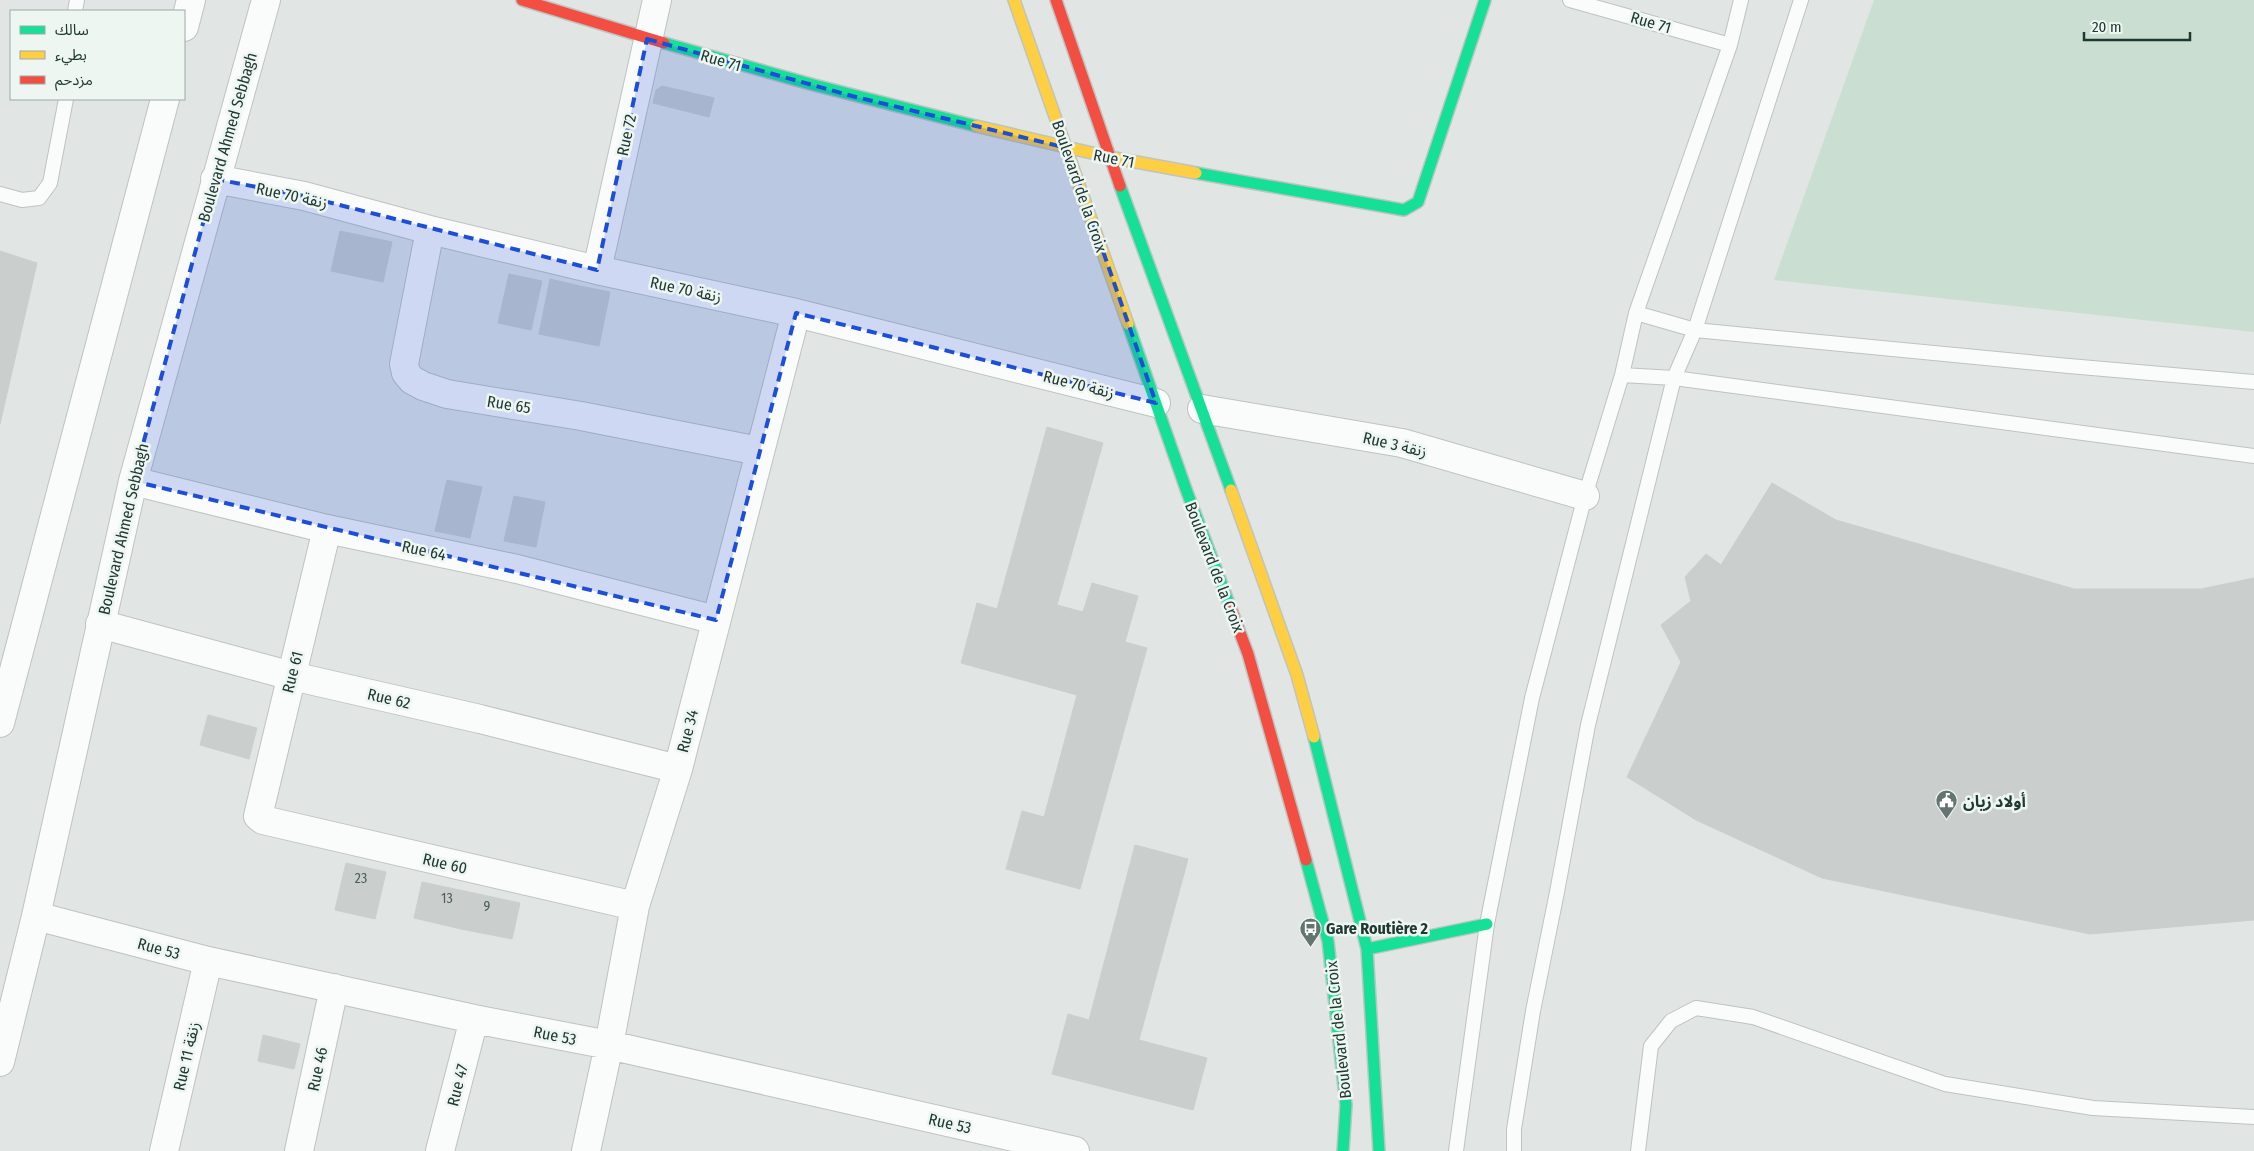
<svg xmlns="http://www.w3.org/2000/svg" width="2254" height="1151" font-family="'Fira Sans Condensed','Noto Sans Arabic',sans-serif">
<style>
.green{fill:#cadfd1}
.building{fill:#cacfcd;stroke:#cacfcd}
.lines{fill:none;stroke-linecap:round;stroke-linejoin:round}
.lane-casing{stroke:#bec3c1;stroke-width:16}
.street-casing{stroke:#bec3c1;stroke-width:30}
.fast-casing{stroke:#bdc4c1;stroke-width:14}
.slow-casing{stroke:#bdc4c1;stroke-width:14}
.jam-casing{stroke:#bdc4c1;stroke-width:14}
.lane{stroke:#fafbfb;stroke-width:14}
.street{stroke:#fafbfb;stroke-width:28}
.fast{stroke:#16e098;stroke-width:11}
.slow{stroke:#ffcf43;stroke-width:11}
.jam{stroke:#f24e42;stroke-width:11}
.marked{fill:#1d4ed8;fill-opacity:0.2;stroke:#1d4ed8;stroke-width:4;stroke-dasharray:10 6;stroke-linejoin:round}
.labels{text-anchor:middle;stroke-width:5;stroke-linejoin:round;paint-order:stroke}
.number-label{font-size:14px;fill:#4b5e5a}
.street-label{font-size:16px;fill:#203833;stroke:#eef6f2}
.poi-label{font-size:16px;font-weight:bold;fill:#203833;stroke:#eef6f2;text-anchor:start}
</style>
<rect width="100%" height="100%" fill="#e1e6e4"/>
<path class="green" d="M 1874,0 L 2254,0 L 2254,332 L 1774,280 Z"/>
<path class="building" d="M 662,86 L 714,98 L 709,117 L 653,103 L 656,90 Z
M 340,231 L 392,242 L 383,282 L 331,271 Z
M 0,251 L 37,263 L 0,424 Z
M 509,274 L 542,281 L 531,330 L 498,323 Z
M 550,279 L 580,286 L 569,340 L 539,334 Z
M 580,286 L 610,292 L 599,346 L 569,340 Z
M 1047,427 L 1103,443 L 1057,605 L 1083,612 L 1092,583 L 1138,596 L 1125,642 L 1147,648 L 1080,889 L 1006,869 L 1022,811 L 1044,817 L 1077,695 L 961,663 L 977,603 L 997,609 Z
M 447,480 L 482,487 L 470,538 L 435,531 Z
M 1772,483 L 1836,520 L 2074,589 L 2201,589 L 2254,578 L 2254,920 L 2090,934 L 1822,878 L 1696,820 L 1627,777 L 1681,662 L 1661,625 L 1691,601 L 1685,577 L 1706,554 L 1721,565 Z
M 514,496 L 545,502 L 536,547 L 504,541 Z
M 208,715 L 257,728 L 249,759 L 200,745 Z
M 1135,845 L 1188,859 L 1139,1040 L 1207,1058 L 1193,1110 L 1052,1074 L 1068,1014 L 1089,1020 Z
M 346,863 L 386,872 L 375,919 L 335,910 Z
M 422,882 L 469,892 L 461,929 L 414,918 Z
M 469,892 L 520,903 L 512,939 L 461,929 Z
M 263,1035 L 300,1044 L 294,1069 L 258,1061 Z"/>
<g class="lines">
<defs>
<path id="lane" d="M 1570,0 L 1730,45
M 75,11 L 77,0
M 0,194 L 22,200 L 39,198 L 50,183 L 66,99
M 1636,313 L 1695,330 L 2069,366 L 2254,382
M 1622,375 L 1674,378 L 2254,456
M 1456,1151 L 1487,924 L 1532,698 L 1585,496 L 1622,375 L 1636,313 L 1730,45 L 1741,0
M 1514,1151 L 1514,1129 L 1533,1011 L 1557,892 L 1588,725 L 1674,378 L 1695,330 L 1801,0
M 1638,1151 L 1651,1046 L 1671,1021 L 1696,1008 L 1753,1017 L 1945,1084 L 2093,1108 L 2254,1117"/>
<path id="street" d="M 184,27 L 191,0
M 215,179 L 304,196 L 430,230 L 597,270 L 796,313 L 1156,403
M 430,230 L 404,364 L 406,373 L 412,380 L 423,386 L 447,394 L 581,416 L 759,451
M 597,270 L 657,0
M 1202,409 L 1402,443 L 1585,496
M 133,481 L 327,529 L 517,569 L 716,620
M 327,529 L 258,816 L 263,820 L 635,906
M 100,624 L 292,676 L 480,719 L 678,769
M 0,723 L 165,99
M 36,916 L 208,961 L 474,1019 L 609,1045 L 1075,1151
M 0,1062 L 36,916 L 133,481 L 266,0
M 164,1151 L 208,961
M 299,1151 L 334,988
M 440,1151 L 474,1019
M 586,1151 L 609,1045 L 635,906 L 678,769 L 796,313"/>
<path id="fast" d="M 664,43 L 814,85 L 976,126
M 1196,173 L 1404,210 L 1418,202 L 1485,0
M 1120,186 L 1231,490
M 1128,324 L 1187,492 L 1231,609
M 1314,737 L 1367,949 L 1379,1151
M 1306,860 L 1328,941 L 1346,1105 L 1343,1151
M 1367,949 L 1487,924"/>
<path id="slow" d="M 1014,0 L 1128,324
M 976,126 L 1109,157 L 1196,173
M 1231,490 L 1297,675 L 1314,737"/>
<path id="jam" d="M 522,0 L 664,43
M 1056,0 L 1120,186
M 1231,609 L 1248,654 L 1306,860"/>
</defs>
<use href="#lane" class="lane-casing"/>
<use href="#street" class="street-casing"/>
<use href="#fast" class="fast-casing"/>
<use href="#slow" class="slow-casing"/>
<use href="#jam" class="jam-casing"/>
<use href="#lane" class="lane"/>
<use href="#street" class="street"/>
<use href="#fast" class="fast"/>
<use href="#slow" class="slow"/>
<use href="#jam" class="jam"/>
</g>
<path class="marked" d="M 647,39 L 852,96 L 1067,148 L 1156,403 L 796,313 L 716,620 L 133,481 L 215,179 L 304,196 L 597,270 Z"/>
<defs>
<symbol id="civic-pin" viewBox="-11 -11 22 30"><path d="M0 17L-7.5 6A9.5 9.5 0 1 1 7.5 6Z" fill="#647571" stroke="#eef6f2"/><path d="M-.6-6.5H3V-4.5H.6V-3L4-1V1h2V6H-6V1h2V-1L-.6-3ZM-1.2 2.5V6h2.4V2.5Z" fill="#fff"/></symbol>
<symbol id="bus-pin" viewBox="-11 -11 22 30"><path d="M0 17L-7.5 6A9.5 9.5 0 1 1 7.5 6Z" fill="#647571" stroke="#eef6f2"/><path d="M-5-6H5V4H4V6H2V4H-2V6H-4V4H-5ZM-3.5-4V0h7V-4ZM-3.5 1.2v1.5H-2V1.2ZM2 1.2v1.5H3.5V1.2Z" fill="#fff"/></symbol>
</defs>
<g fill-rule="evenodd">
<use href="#civic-pin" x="1934" y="788" width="25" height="34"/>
<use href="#bus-pin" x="1298" y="916" width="25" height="34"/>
</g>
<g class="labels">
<g class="number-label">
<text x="361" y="883">23</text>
<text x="447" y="903">13</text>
<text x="487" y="911">9</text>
</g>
<g class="street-label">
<text transform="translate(1651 22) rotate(16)" y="6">Rue 71</text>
<text transform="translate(721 60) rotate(16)" y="6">Rue 71</text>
<text transform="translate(626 135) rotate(-78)" y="6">Rue 72</text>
<text transform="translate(227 137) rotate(-74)" y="6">Boulevard Ahmed Sebbagh</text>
<text transform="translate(1114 158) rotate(11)" y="6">Rue 71</text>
<text transform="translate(1080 186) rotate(71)" y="6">Boulevard de la Croix</text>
<text transform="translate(292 195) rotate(12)" y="6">Rue 70 زنقة</text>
<text transform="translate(686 289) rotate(12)" y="6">Rue 70 زنقة</text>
<text transform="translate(1079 384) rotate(14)" y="6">Rue 70 زنقة</text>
<text transform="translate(509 404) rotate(9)" y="6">Rue 65</text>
<text transform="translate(1395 444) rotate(13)" y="6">Rue 3 زنقة</text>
<text transform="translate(123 529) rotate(-77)" y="6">Boulevard Ahmed Sebbagh</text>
<text transform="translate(424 550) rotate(12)" y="6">Rue 64</text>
<text transform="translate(1215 567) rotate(69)" y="6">Boulevard de la Croix</text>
<text transform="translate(292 672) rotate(-76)" y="6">Rue 61</text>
<text transform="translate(389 698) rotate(13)" y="6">Rue 62</text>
<text transform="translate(687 731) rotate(-76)" y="6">Rue 34</text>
<text transform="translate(445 863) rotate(13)" y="6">Rue 60</text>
<text transform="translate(159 948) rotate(15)" y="6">Rue 53</text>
<text transform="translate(1338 1030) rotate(-96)" y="6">Boulevard de la Croix</text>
<text transform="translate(555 1035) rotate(11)" y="6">Rue 53</text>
<text transform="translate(186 1056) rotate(-77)" y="6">Rue 11 زنقة</text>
<text transform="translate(317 1069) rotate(-78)" y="6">Rue 46</text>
<text transform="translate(457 1085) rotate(-76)" y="6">Rue 47</text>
<text transform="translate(950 1123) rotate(13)" y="6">Rue 53</text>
</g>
<g class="poi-label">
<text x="1963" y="807">أولاد زيان</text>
<text x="1326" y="934">Gare Routière 2</text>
</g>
</g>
<rect x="10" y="10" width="175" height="90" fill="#eef6f2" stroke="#9caaa6"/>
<rect x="20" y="26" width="25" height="8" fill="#16e098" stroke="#9caaa6"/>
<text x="55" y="35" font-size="15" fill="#203833">سالك</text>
<rect x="20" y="51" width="25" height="8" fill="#ffcf43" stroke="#9caaa6"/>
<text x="55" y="60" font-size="15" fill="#203833">بطيء</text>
<rect x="20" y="76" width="25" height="8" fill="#f24e42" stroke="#9caaa6"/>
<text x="55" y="85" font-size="15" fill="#203833">مزدحم</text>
<path d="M2084 32v8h106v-8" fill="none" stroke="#203833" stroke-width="2.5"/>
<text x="2092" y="32" font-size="15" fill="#203833" stroke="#eef6f2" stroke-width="4" paint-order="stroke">20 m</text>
</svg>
